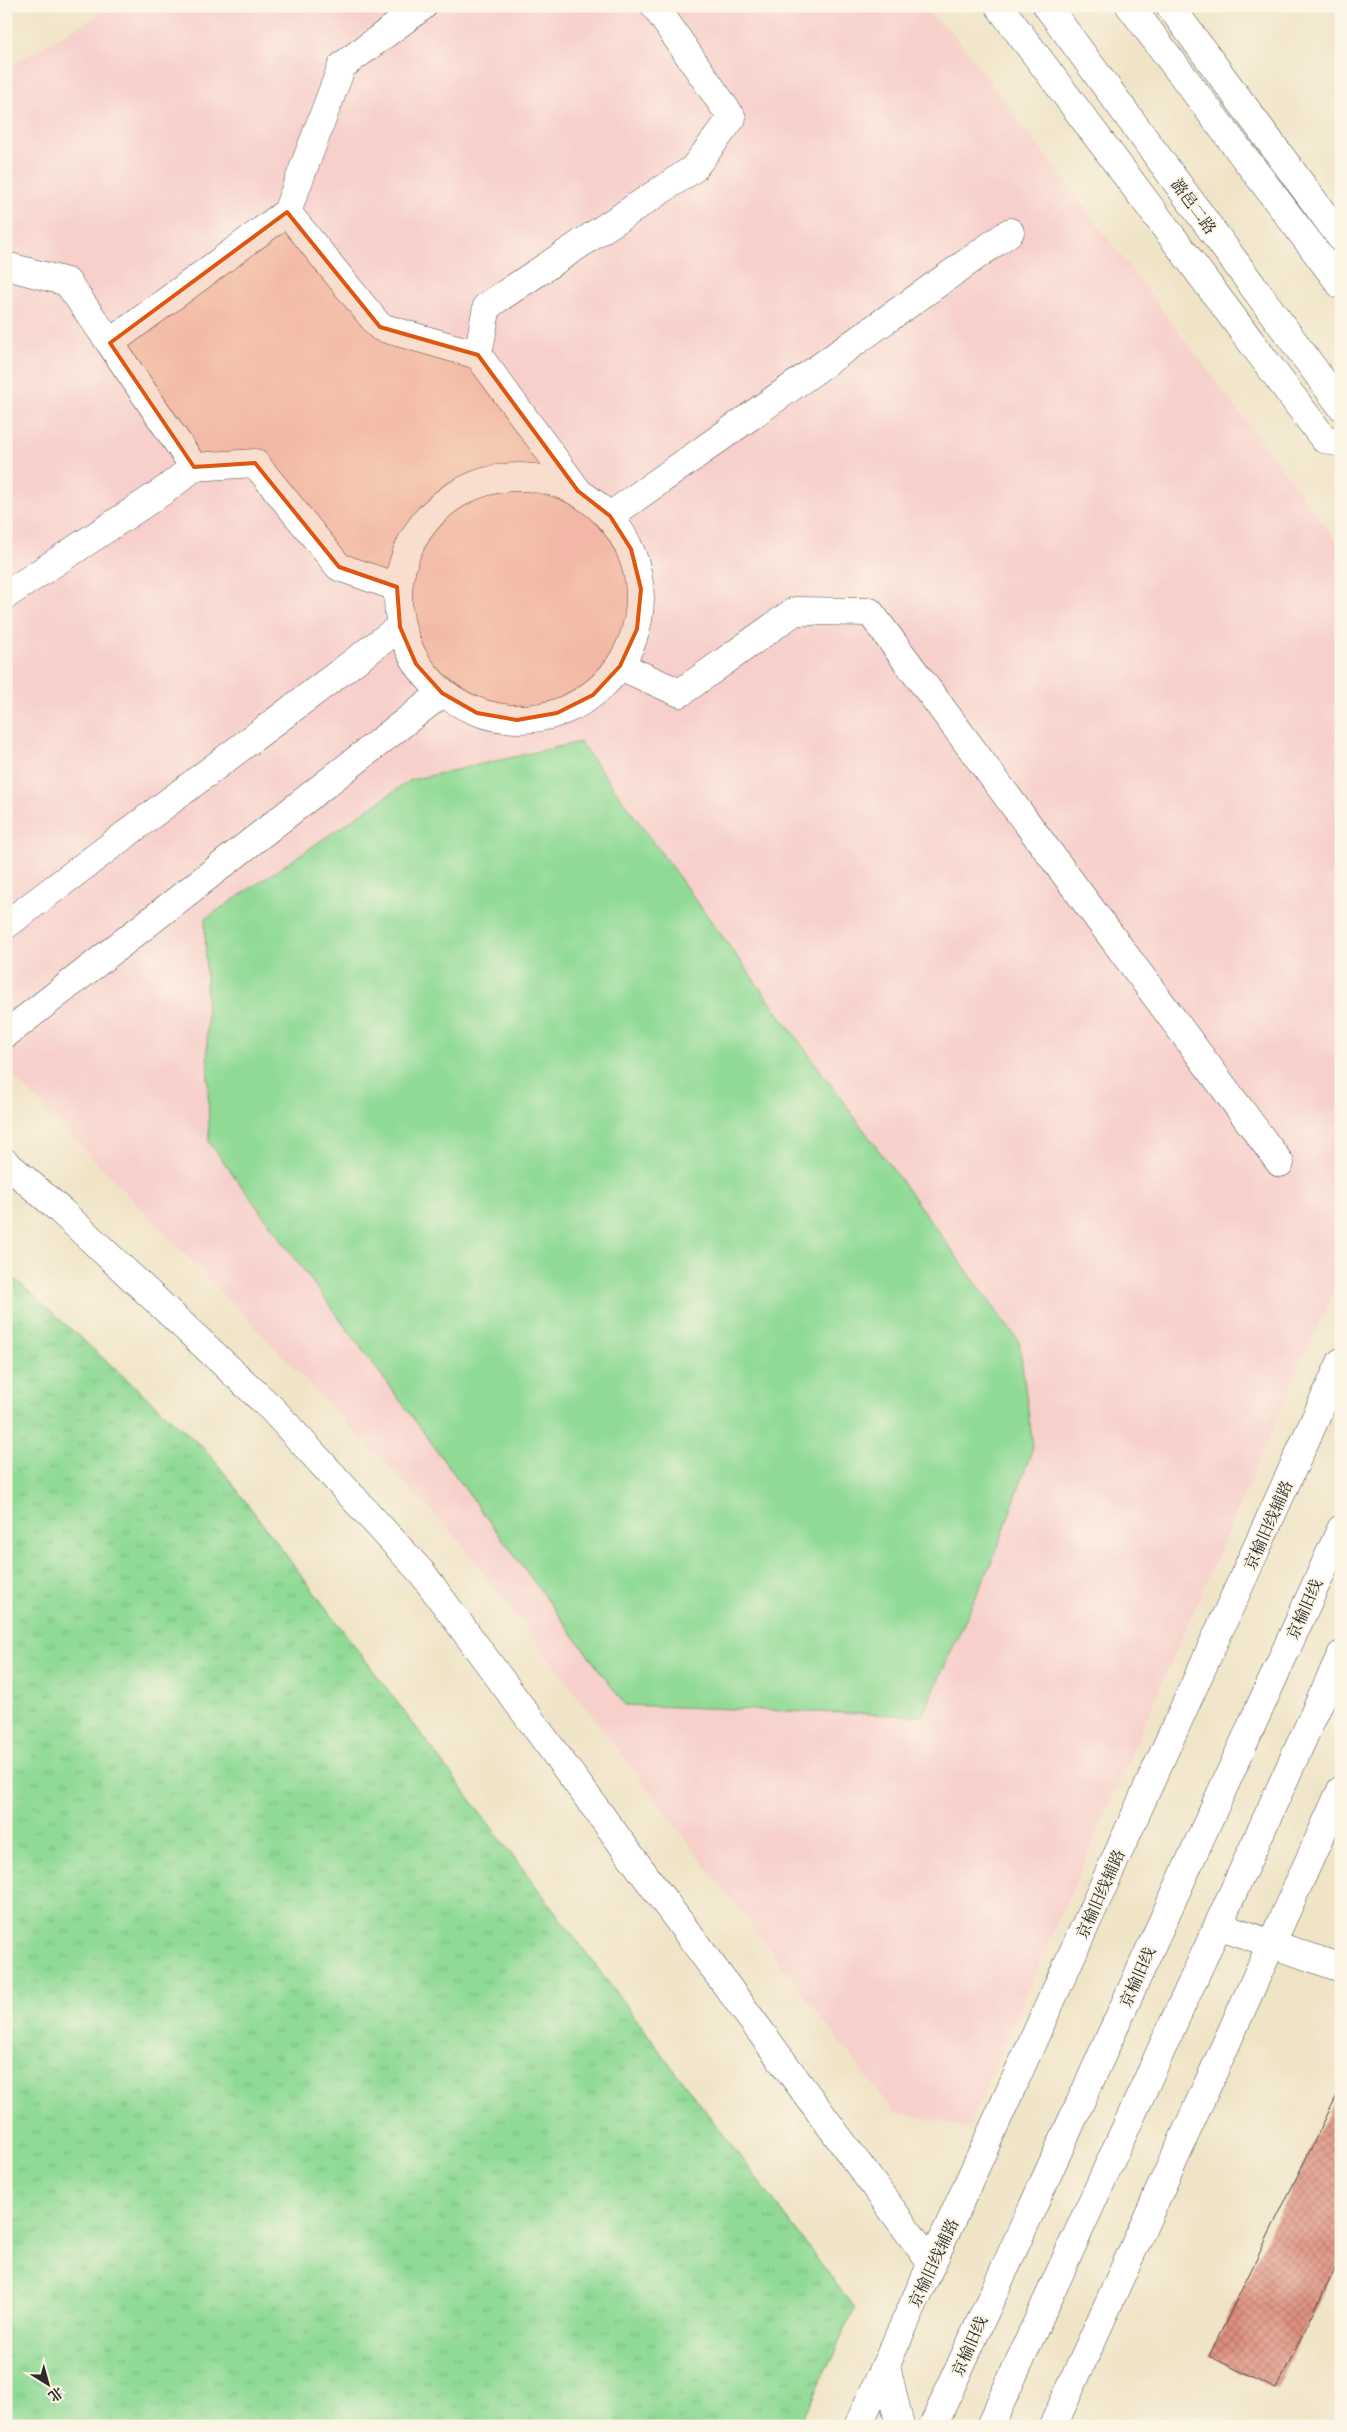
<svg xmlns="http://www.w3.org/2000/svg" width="1347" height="2432" font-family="'Gentium Book Plus','Noto Serif SC',serif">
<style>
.built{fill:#f7d0cc}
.grass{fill:url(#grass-tufts);stroke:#5e8260}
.pitch{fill:#90da96;stroke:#5e8260}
.building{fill:url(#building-cross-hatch)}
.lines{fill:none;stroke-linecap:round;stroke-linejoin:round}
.street-casing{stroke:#494742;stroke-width:29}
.secondary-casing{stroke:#494742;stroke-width:29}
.street{stroke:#fff;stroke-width:28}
.secondary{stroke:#fff;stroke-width:28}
.marked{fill:#df570e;fill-opacity:0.2;stroke:#df570e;stroke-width:4;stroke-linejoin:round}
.labels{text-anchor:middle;stroke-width:4;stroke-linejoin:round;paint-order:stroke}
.street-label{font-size:16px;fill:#2b2b2b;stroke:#fcf5e5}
</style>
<defs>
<pattern id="grass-tufts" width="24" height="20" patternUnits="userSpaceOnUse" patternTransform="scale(1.25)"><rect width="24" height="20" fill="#90da96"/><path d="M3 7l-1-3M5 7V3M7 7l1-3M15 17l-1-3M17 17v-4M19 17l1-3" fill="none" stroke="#7cbb81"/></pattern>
<pattern id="building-cross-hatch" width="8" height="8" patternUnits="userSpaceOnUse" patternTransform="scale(1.25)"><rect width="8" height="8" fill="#df8e7d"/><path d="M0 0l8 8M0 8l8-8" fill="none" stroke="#b57467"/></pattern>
</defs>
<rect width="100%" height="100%" fill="#fcf5e5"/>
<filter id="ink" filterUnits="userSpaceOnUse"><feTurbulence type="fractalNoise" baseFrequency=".02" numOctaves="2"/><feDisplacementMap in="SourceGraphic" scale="10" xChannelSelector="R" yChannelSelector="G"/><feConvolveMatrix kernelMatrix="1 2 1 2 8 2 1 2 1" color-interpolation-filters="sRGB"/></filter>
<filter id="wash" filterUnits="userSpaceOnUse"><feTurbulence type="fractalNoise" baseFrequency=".0096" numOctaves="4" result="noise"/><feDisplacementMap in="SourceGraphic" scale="20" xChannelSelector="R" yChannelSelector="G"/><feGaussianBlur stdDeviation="1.12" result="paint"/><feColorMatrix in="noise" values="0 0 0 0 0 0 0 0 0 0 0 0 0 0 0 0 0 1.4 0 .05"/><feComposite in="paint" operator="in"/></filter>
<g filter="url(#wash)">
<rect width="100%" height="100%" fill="#f0e4c7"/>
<path class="built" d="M 113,6 L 920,6 L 954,34 L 1341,547 L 1341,1273 L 968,2128 L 893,2112 L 456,1537 L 6,1068 L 6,68 Z"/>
<path class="grass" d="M 6,1271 L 209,1453 L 855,2309 L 799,2426 L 6,2426 Z"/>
<path class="pitch" d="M 580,742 L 1019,1342 L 1033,1447 L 996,1552 L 922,1716 L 625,1705 L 209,1142 L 205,919 L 411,780 Z"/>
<g id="blocks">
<path class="building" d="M 1341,2087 L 1341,2257 L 1276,2389 L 1209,2356 Z"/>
</g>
</g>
<g filter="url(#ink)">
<use href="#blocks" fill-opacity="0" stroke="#494742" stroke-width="1"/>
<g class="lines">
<defs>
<path id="street" d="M 287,212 L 342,66 L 423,6
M 6,266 L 67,282 L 110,343
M 478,355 L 487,306 L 693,169 L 732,118 L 655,6
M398 598a121 121 0 1 1 242 0a121 121 0 1 1-242 0Z
M 610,516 L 1010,232
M 397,587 L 339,567 L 255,463 L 194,467 L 110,343 L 287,212 L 380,327 L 478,355 L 578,491
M 6,595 L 165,490 L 194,467
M 620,666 L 680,693 L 795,611 L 870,612 L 1280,1163
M 6,925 L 400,627
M 6,1034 L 442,693
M 1218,1925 L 1341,1968
M 858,2426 L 1341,1362
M 1053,2426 L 1341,1790"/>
<path id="secondary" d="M 999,6 L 1324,439 L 1341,443
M 1047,6 L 1341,406
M 1130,6 L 1341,285
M 1170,6 L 1341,238
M 6,1163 L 60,1210 L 272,1409 L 422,1573 L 932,2264
M 886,2365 L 900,2426
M 933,2426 L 1341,1529
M 990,2426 L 1341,1655"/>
</defs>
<use href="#street" class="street-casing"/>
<use href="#secondary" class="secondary-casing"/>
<use href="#street" class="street"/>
<use href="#secondary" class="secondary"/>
</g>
</g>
<path class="marked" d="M 287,212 L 380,327 L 478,355 L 578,491 L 610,516 L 631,549 L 641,589 L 637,629 L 620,666 L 593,695 L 557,713 L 517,720 L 477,713 L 442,693 L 416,664 L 400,627 L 397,587 L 339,567 L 255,463 L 194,467 L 110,343 Z"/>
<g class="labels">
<g class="street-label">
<text transform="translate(1194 206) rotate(54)" y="6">潞邑二路</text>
<text transform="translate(1268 1525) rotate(-66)" y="6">京榆旧线辅路</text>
<text transform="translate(1304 1609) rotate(-66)" y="6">京榆旧线</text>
<text transform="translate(1100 1894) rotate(-66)" y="6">京榆旧线辅路</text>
<text transform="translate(1137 1977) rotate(-66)" y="6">京榆旧线</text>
<text transform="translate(933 2263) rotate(-65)" y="6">京榆旧线辅路</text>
<text transform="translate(969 2346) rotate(-66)" y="6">京榆旧线</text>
</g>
</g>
<rect width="1347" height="2432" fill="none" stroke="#fcf5e5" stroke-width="25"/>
<g transform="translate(48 2384) rotate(143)" stroke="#fcf5e5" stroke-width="4" paint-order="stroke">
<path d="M0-4L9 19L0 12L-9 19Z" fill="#2b2b2b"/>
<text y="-8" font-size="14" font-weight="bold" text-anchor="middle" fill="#2b2b2b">北</text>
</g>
</svg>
